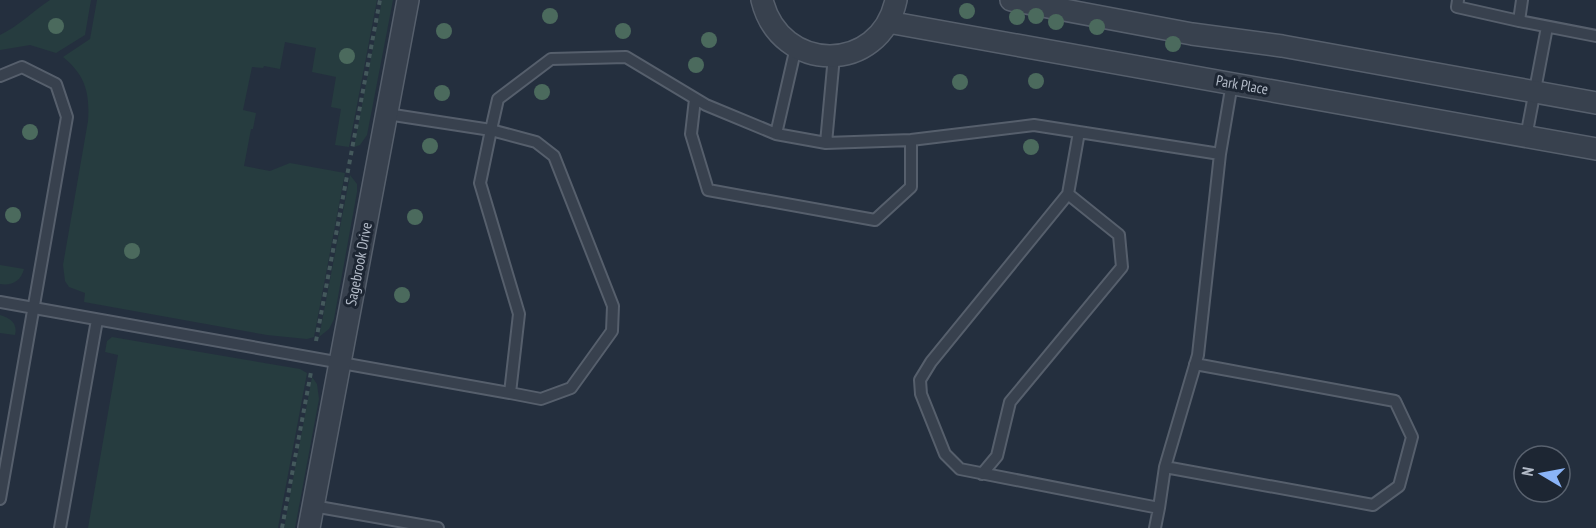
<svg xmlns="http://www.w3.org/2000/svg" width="1596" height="528" font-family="'PT Sans Narrow',sans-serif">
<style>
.green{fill:#263c3f}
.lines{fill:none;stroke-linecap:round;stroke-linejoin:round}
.service-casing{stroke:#565f6c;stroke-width:14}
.minor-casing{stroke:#565f6c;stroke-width:24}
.path{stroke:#44595c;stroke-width:4;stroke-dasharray:4.5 4.5;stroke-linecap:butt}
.service{stroke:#38414e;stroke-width:10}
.minor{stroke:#38414e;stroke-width:21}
.tree{fill:#4b6a5d}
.labels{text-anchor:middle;stroke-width:6;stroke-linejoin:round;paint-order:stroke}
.street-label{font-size:15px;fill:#b4bcc9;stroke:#1d2633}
</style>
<rect width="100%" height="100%" fill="#242f3e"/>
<path class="green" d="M 50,0 L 91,0 L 85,35 L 56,53 L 30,45 L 0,50 L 0,35 C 19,26 33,11 50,0 Z
M 97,0 L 377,0 L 349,147 L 335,145 L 341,109 L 331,107 L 336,77 L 312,72 L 316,48 L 285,42 L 280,69 L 264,66 L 263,68 L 252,67 L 243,110 L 256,113 L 253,129 L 251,129 L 244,166 L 270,171 L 290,163 L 345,173 L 314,337 L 307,339 L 267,335 L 84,302 L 85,293 L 69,287 L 65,281 L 63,265 L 88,121 C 90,92 85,75 63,57 L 90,39 Z
M 382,0 L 393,0 L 367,135 L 360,145 L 354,147 Z
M 350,175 L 357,184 L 357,192 L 334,319 L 329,329 L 319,337 Z
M 0,265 L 24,269 C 21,281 12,286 0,284 Z
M 0,315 C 10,318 18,323 15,335 L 0,333 Z
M 112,337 L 300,369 L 307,373 L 278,528 L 88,528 L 118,355 L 105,352 L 107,341 Z
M 312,377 L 317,384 L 319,399 L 295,528 L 284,528 Z"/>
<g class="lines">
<defs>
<path id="service" d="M 1458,0 L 1457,7 L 1519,21 L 1596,36
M 1519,21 L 1522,0
M 0,76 L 22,67 L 56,84 L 67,117 L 0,499
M 695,99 L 691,134 L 708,190 L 875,220 L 911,187 L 911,140
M 387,114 L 491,130 L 498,99 L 551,59 L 626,57 L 706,105 L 776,134 L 826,143 L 911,140 L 1034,125 L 1220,154 L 1232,83
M 1079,132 L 1068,194 L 931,362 L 920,380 L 921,394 L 945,454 L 960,469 L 1159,508 L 1165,467 L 1198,355 L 1220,154
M 776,134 L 796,47
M 1526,137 L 1547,27
M 826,143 L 834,56
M 0,302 L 510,393 L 519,314 L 480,183 L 491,130 L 536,142 L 554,156 L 613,306 L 612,331 L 571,388 L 541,399 L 510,393
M 1165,467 L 1373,505 L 1399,486 L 1412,437 L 1395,401 L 1195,364
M 982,474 L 997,456 L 1010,402 L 1122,267 L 1119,235 L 1068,194
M 313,506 L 438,528
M 60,528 L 97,320
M 1155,528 L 1159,508"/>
<path id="minor" d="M 762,0 C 780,74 880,75 896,0
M 1011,0 L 1192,34 L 1282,46 L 1596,103
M 888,22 L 1596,149
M 309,528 L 408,0"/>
</defs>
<use href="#service" class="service-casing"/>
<use href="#minor" class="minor-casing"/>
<path class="path" d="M 316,341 L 380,0
M 282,528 L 311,372"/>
<use href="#service" class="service"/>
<use href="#minor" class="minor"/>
</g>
<g class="tree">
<circle cx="967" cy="11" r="8"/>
<circle cx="550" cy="16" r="8"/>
<circle cx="1036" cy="16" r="8"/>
<circle cx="1017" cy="17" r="8"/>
<circle cx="1056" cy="22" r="8"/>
<circle cx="56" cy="26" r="8"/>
<circle cx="1097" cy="27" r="8"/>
<circle cx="444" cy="31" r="8"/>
<circle cx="623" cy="31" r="8"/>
<circle cx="709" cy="40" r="8"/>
<circle cx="1173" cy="44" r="8"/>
<circle cx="347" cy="56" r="8"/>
<circle cx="696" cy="65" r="8"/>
<circle cx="1036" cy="81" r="8"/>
<circle cx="960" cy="82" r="8"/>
<circle cx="542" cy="92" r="8"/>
<circle cx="442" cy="93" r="8"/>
<circle cx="30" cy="132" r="8"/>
<circle cx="430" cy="146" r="8"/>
<circle cx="1031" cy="147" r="8"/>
<circle cx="13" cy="215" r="8"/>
<circle cx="415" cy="217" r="8"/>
<circle cx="132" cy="251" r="8"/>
<circle cx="402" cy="295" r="8"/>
</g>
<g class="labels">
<g class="street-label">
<text transform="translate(1242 85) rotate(10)" y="5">Park Place</text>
<text transform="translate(359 264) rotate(-79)" y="5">Sagebrook Drive</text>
</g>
</g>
<g transform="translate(1542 474) rotate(280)"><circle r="28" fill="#1d2633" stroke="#59626f" stroke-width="1.5"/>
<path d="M0-4.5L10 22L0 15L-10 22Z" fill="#8ab4f8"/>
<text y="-9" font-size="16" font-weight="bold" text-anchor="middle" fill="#b4bcc9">N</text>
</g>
</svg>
